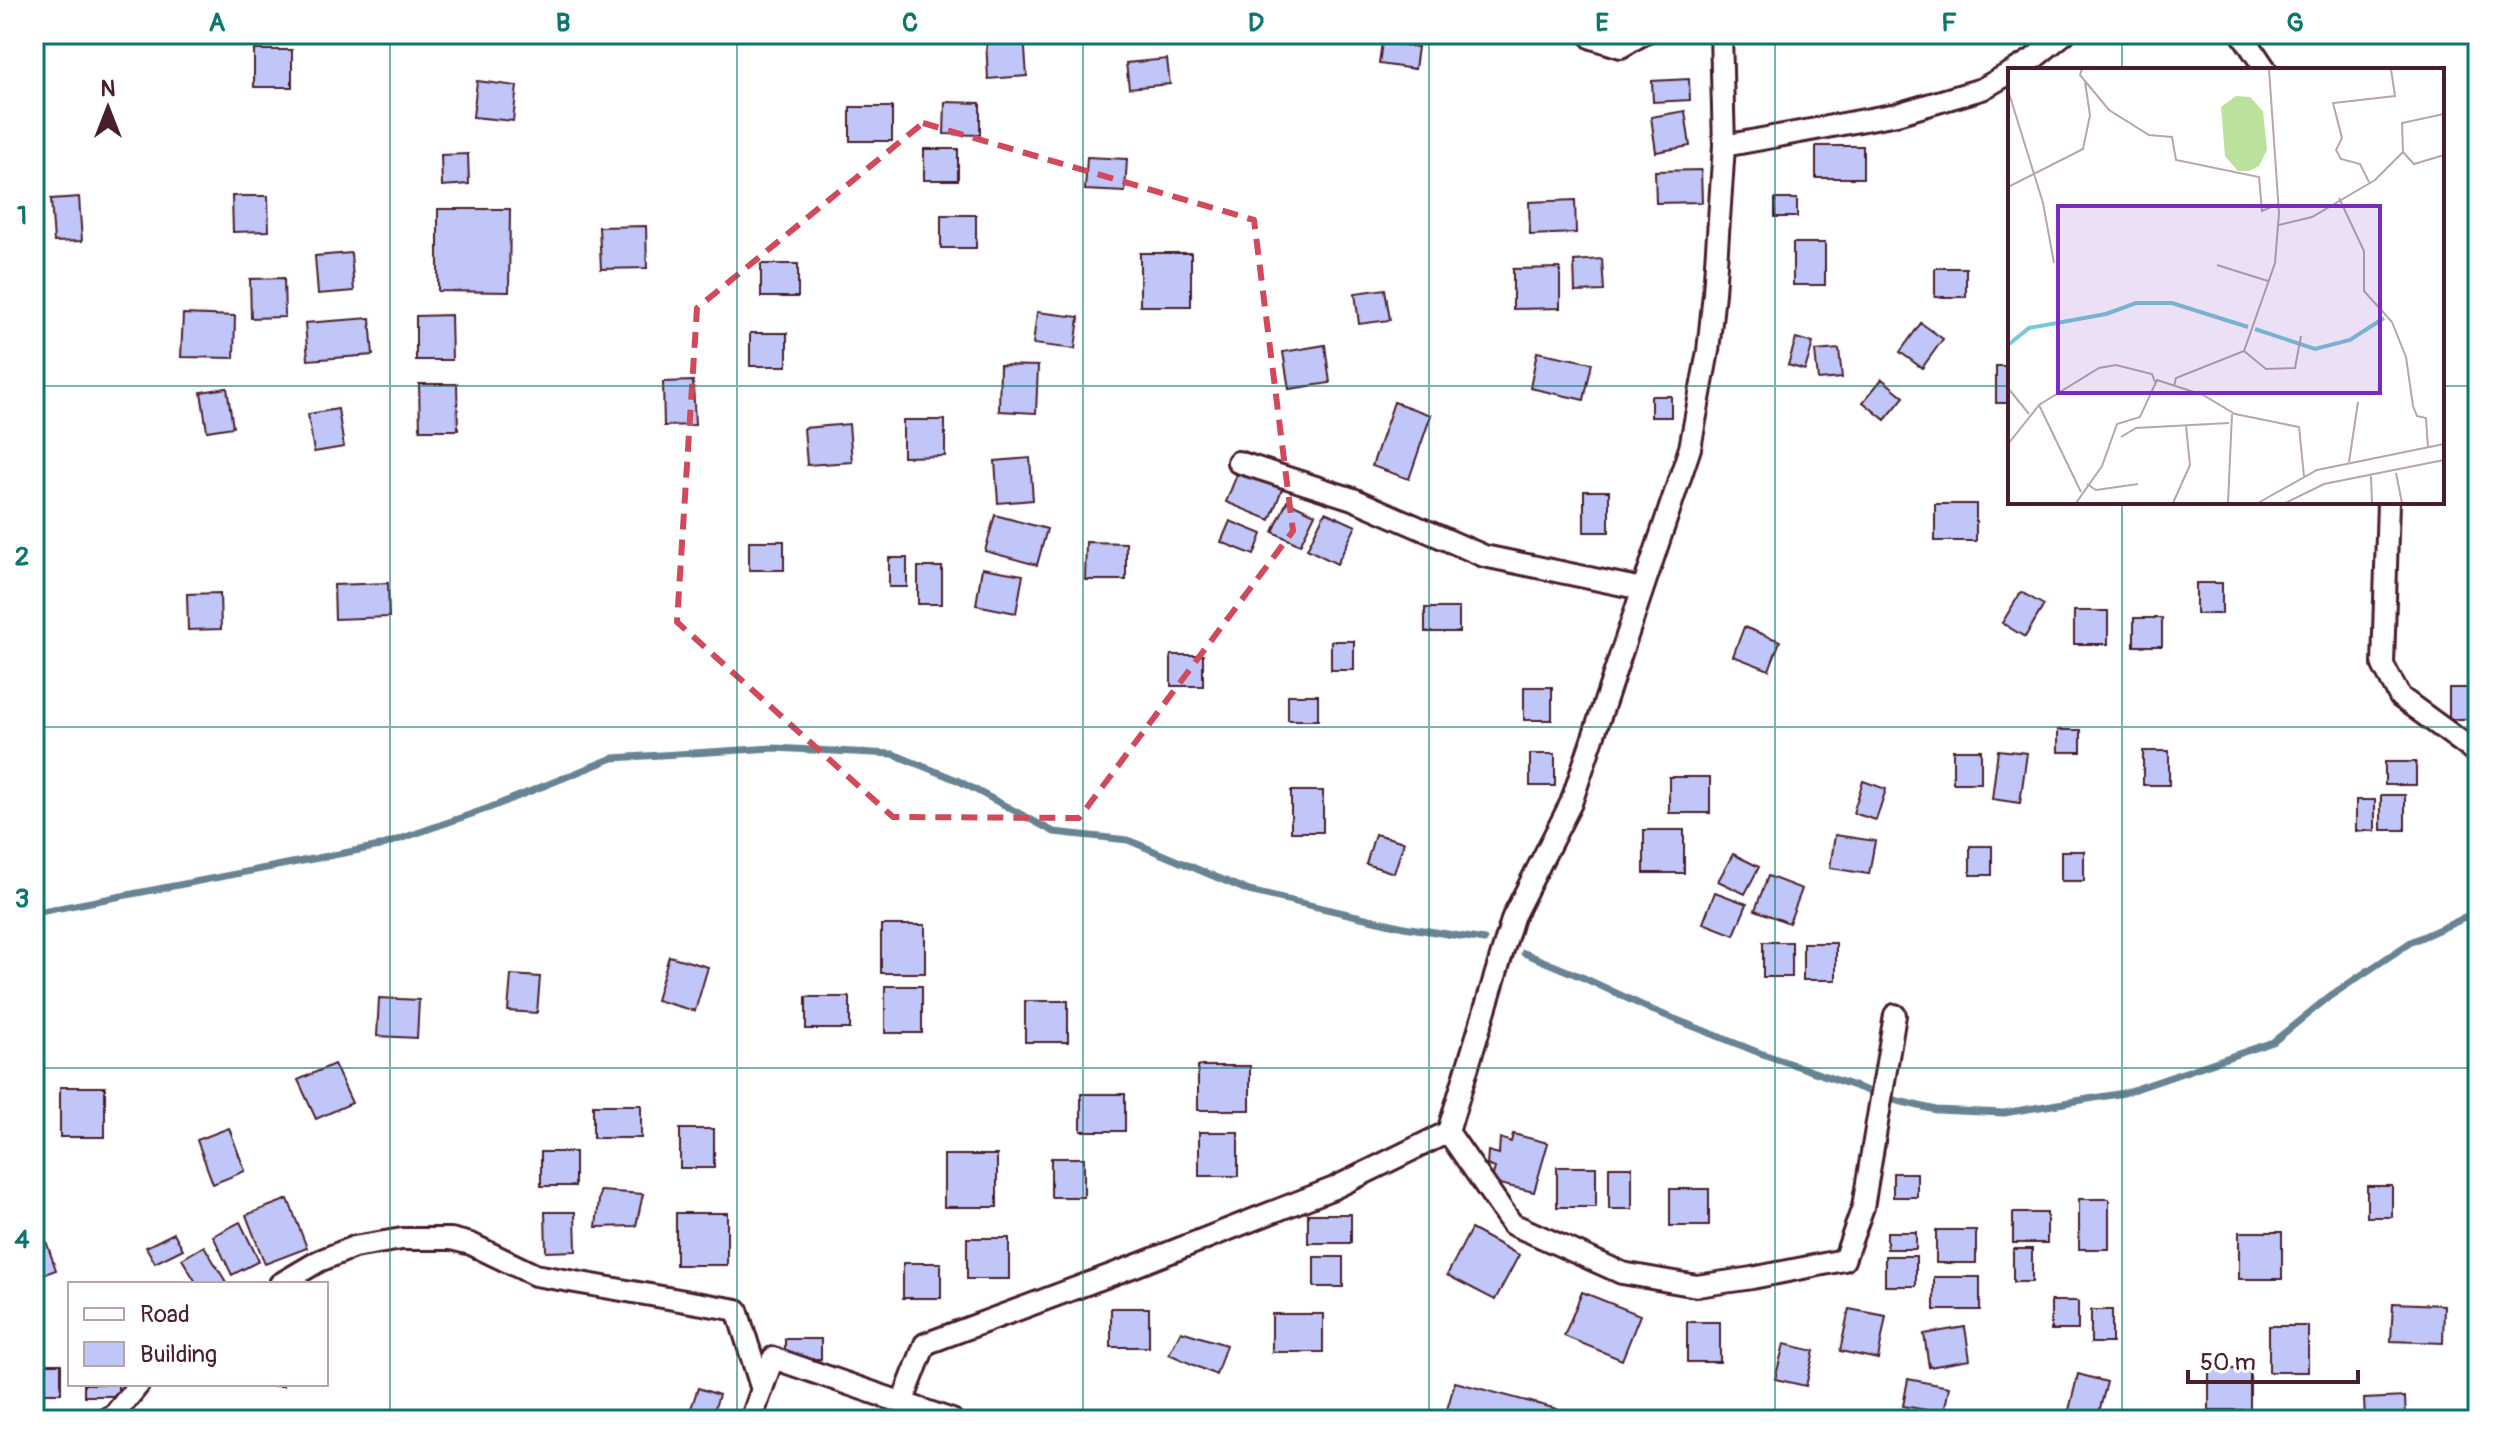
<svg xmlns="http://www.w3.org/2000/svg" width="2512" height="1454" font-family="Pangolin,sans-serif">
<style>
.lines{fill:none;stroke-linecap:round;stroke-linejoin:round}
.stream{stroke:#678493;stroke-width:7}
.building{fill:#c0c6f8;stroke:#4a1f2b;stroke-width:2}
.street-casing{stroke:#4a1f2b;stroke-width:26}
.street{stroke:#fff;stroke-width:20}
.marked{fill:none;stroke:#d1495b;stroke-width:6;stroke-dasharray:16 10;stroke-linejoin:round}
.grid{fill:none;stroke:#0f766e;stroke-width:2;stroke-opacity:0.55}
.inset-river{fill:none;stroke:#7ac8d8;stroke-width:4}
.inset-road{fill:none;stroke:#b7a5aa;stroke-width:2}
.view{fill:#7b2cbf;fill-opacity:0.15;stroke:#7b2cbf;stroke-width:4}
.inset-edge{fill:none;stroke:#4a1f2b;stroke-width:4}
.neatline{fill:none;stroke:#0f766e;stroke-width:3}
.grid-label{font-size:26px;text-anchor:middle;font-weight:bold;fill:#0f766e}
</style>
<rect width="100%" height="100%" fill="#fff"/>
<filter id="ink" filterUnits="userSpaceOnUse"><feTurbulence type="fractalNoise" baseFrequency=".0125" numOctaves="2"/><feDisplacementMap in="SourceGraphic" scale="16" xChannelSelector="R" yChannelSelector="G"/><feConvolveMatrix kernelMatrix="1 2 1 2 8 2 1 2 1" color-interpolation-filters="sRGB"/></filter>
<g filter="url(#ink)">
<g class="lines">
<path class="stream" d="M 34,913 L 380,846 L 489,808 L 613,758 L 774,748 L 893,754 L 957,780 L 1054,832 L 1128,840 L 1249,891 L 1404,927 L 1484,940
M 1524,953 L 1584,978 L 1652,1010 L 1760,1053 L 1894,1100 L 1936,1110 L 2004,1113 L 2124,1093 L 2273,1042 L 2330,996 L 2411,942 L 2478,912"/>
</g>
<path class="building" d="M 1140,34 L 1176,34 L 1176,37 L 1140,42 Z
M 1024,36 L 1027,76 L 988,79 L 986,39 Z
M 1382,42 L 1418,47 L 1415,69 L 1379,64 Z
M 254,50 L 292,50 L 292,87 L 254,87 Z
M 1167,59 L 1170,84 L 1129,88 L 1126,63 Z
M 1689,79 L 1690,100 L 1653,102 L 1652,81 Z
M 477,81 L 517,86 L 513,121 L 473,117 Z
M 945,102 L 980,103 L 980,135 L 944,134 Z
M 850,107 L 892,107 L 892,141 L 850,141 Z
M 1685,111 L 1690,146 L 1656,152 L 1651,117 Z
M 1816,146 L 1863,146 L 1863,178 L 1816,178 Z
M 924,149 L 958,149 L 958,180 L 924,180 Z
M 468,154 L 469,184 L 442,186 L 441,155 Z
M 1087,157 L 1127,159 L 1125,192 L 1085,190 Z
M 1701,170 L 1702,202 L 1656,203 L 1655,171 Z
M 232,196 L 268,196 L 269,231 L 233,232 Z
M 79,197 L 82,241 L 54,242 L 51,199 Z
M 1775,199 L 1797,199 L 1797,217 L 1775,217 Z
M 1575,200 L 1576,233 L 1530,235 L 1529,202 Z
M 438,209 L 510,209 L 509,292 L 438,291 Z
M 941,215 L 976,215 L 976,248 L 941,248 Z
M 646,226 L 647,268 L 601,269 L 599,227 Z
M 1793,243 L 1825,243 L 1825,285 L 1793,285 Z
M 351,253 L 354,291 L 318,294 L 315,256 Z
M 1140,253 L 1191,253 L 1191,306 L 1140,306 Z
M 1602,259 L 1604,291 L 1575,292 L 1574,261 Z
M 761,264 L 798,264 L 798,297 L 761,297 Z
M 1560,268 L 1560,308 L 1513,309 L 1513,269 Z
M 1935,268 L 1966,268 L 1966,297 L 1935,297 Z
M 284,278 L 285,317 L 251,318 L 250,279 Z
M 1385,289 L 1390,320 L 1359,324 L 1355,293 Z
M 1037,312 L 1079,317 L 1075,349 L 1033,344 Z
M 183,314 L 235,316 L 234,358 L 181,357 Z
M 451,315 L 452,360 L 416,360 L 416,316 Z
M 370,318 L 373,355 L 308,360 L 305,323 Z
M 1921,323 L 1943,339 L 1922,368 L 1900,352 Z
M 750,333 L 787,333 L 787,366 L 750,366 Z
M 1796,338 L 1813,343 L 1805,370 L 1788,365 Z
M 1325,345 L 1330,383 L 1289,389 L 1283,352 Z
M 1839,349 L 1842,378 L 1818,380 L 1815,351 Z
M 1537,352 L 1592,363 L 1584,400 L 1530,388 Z
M 1000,365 L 1038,366 L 1036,413 L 999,411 Z
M 1996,366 L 2010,366 L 2010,403 L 1996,403 Z
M 1882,379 L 1904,397 L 1885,420 L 1863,402 Z
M 693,381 L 695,425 L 664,426 L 663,382 Z
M 419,384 L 457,384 L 458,430 L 420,430 Z
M 227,388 L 233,427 L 207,431 L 201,392 Z
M 41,390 L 41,422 L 34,422 L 34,391 Z
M 1651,396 L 1671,396 L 1671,417 L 1651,417 Z
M 1394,402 L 1431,415 L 1409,479 L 1372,466 Z
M 338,409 L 344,447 L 314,452 L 308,414 Z
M 2442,410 L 2444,410 L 2442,453 Z
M 903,420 L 945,420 L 945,456 L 903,457 Z
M 849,424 L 852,462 L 807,465 L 804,428 Z
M 1030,458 L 1033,500 L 998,503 L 995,461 Z
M 1238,472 L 1282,489 L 1270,520 L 1226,502 Z
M 1584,491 L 1609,491 L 1609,532 L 1584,532 Z
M 1287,501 L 1315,514 L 1300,545 L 1273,532 Z
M 1935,504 L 1976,504 L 1976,541 L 1935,541 Z
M 1325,512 L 1356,526 L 1337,564 L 1307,549 Z
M 995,515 L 1047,529 L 1037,565 L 985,551 Z
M 1230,521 L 1262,534 L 1254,555 L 1221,542 Z
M 749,541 L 784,541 L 784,570 L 749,570 Z
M 1086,542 L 1126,543 L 1126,580 L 1085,580 Z
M 889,558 L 907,558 L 907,587 L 889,587 Z
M 918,567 L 942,567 L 942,604 L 918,604 Z
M 982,568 L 1023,575 L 1016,613 L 976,605 Z
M 388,583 L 389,617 L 335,619 L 334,585 Z
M 2196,583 L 2222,583 L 2222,614 L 2196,614 Z
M 2021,592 L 2044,605 L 2025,637 L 2002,623 Z
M 220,593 L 221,629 L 188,630 L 187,594 Z
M 1425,608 L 1459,608 L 1459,632 L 1425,632 Z
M 2074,611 L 2108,611 L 2108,644 L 2074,644 Z
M 2134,618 L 2162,618 L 2162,646 L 2134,646 Z
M 1744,627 L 1780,641 L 1769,670 L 1733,656 Z
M 1331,641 L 1354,641 L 1354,670 L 1331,670 Z
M 2471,641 L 2478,641 L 2478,670 L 2471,670 Z
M 1171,655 L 1203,655 L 1203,686 L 1171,686 Z
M 1524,687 L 1552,687 L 1552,720 L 1524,720 Z
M 2449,688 L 2472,688 L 2472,719 L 2449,719 Z
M 1288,695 L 1318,695 L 1318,720 L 1288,720 Z
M 2058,730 L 2081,730 L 2081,752 L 2058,752 Z
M 1953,750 L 1981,750 L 1981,783 L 1953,783 Z
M 1998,750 L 2027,753 L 2020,803 L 1992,799 Z
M 2143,751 L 2169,751 L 2169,785 L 2143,785 Z
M 1530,754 L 1555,754 L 1555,786 L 1530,786 Z
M 2385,762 L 2416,762 L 2416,785 L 2385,785 Z
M 1669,777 L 1710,777 L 1710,813 L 1669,813 Z
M 1863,781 L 1886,789 L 1876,820 L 1853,813 Z
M 1291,791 L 1323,791 L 1323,832 L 1291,832 Z
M 2381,795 L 2405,795 L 2405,830 L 2381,830 Z
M 2356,800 L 2375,800 L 2375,831 L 2356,831 Z
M 1644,830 L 1684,830 L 1684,873 L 1644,873 Z
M 1375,834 L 1404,842 L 1394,873 L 1366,864 Z
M 1835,835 L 1875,841 L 1869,874 L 1830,868 Z
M 1970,846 L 1992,846 L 1992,875 L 1970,875 Z
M 2061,851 L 2084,851 L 2084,881 L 2061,881 Z
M 1733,854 L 1759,867 L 1745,894 L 1718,881 Z
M 1768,876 L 1802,889 L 1789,923 L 1755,910 Z
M 1715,892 L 1747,904 L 1734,935 L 1703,923 Z
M 881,925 L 925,925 L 925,973 L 881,973 Z
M 1763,942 L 1792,942 L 1792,977 L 1763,977 Z
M 1803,943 L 1836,943 L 1836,980 L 1803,980 Z
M 669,956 L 708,967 L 695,1011 L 656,1000 Z
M 511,975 L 540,977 L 537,1013 L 508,1011 Z
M 885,986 L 922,986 L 922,1033 L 885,1033 Z
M 806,997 L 850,997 L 850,1029 L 806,1029 Z
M 379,998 L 419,1000 L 417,1038 L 377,1036 Z
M 1025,1001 L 1068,1001 L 1068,1042 L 1025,1042 Z
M 334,1064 L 352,1103 L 316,1119 L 298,1080 Z
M 1198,1066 L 1250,1066 L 1250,1110 L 1198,1110 Z
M 60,1087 L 105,1087 L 105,1137 L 60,1137 Z
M 1081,1094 L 1125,1094 L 1125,1131 L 1081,1131 Z
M 593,1105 L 641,1105 L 641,1138 L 593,1138 Z
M 229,1128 L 245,1171 L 213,1184 L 197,1140 Z
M 680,1129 L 714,1129 L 714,1168 L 680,1168 Z
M 1199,1132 L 1238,1132 L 1238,1176 L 1199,1176 Z
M 1513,1134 L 1548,1143 L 1534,1192 L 1491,1182 L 1495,1168 L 1487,1165 L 1488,1151 L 1499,1154 L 1500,1138 L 1511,1142 Z
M 541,1152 L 575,1152 L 575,1186 L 541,1186 Z
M 944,1155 L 997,1155 L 997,1207 L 944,1207 Z
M 1051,1158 L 1084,1158 L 1084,1197 L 1051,1197 Z
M 1557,1167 L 1596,1167 L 1596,1207 L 1557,1207 Z
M 1609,1167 L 1632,1167 L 1632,1209 L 1609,1209 Z
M 1893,1173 L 1917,1173 L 1917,1197 L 1893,1197 Z
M 2367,1186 L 2392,1186 L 2392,1217 L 2367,1217 Z
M 1670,1189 L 1709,1189 L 1709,1226 L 1670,1226 Z
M 600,1191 L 643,1194 L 636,1226 L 596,1227 Z
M 288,1199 L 307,1248 L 265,1264 L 246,1215 Z
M 2079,1199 L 2109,1199 L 2109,1249 L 2079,1249 Z
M 545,1212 L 575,1212 L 576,1251 L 546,1252 Z
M 676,1213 L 727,1213 L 727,1265 L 676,1265 Z
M 2013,1213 L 2047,1213 L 2047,1243 L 2013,1243 Z
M 1308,1214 L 1351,1214 L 1351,1243 L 1308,1243 Z
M 240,1222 L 259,1261 L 232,1275 L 213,1236 Z
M 1471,1229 L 1519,1255 L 1495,1300 L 1447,1275 Z
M 1936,1230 L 1976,1230 L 1976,1263 L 1936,1263 Z
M 1887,1232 L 1916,1232 L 1916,1249 L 1887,1249 Z
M 2239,1232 L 2282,1232 L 2282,1279 L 2239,1279 Z
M 174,1233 L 183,1249 L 155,1263 L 146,1247 Z
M 44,1235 L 56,1270 L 34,1278 L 34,1238 Z
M 967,1238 L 1009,1238 L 1009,1279 L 967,1279 Z
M 204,1246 L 226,1282 L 223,1284 L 197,1284 L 182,1259 Z
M 2013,1249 L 2032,1249 L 2032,1282 L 2013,1282 Z
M 1885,1256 L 1916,1256 L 1916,1286 L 1885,1286 Z
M 1314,1257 L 1343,1257 L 1343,1287 L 1314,1287 Z
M 903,1263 L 941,1263 L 941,1298 L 903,1298 Z
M 1934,1277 L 1980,1277 L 1980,1310 L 1934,1310 Z
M 1582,1292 L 1640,1315 L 1622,1360 L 1564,1336 Z
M 2051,1301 L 2078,1301 L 2078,1330 L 2051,1330 Z
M 2393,1303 L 2444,1305 L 2443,1343 L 2391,1341 Z
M 1111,1308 L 1149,1308 L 1149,1347 L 1111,1347 Z
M 1849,1309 L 1886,1316 L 1878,1359 L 1840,1351 Z
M 2091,1310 L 2112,1310 L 2112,1343 L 2091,1343 Z
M 1272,1314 L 1323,1314 L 1323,1352 L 1272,1352 Z
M 1687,1322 L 1720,1322 L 1720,1362 L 1687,1362 Z
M 2269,1326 L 2308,1326 L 2308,1372 L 2269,1372 Z
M 1965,1327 L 1970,1360 L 1929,1367 L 1924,1334 Z
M 1181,1331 L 1226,1345 L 1216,1375 L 1169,1354 Z
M 785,1339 L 821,1339 L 821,1359 L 785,1359 Z
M 1784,1344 L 1814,1351 L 1806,1386 L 1775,1379 Z
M 34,1364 L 61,1364 L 61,1393 L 34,1393 Z
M 2209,1369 L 2250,1369 L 2250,1410 L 2209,1410 Z
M 2078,1374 L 2107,1382 L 2097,1420 L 2067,1418 Z
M 1908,1379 L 1949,1387 L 1944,1413 L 1903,1406 Z
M 1455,1382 L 1557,1409 L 1554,1420 L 1444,1420 Z
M 84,1384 L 118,1384 L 118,1396 L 84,1396 Z
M 254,1384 L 283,1384 L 283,1386 L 254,1386 Z
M 698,1388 L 719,1395 L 711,1420 L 687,1420 Z
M 2405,1397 L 2406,1420 L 2365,1420 L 2364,1399 Z"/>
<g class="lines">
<defs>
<path id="street" d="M 1591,34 L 1592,38 L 1621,47 L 1643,34
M 2242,34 L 2266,70
M 2015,70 L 2033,59 L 2064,34
M 1724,146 L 1897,114 L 1982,89 L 2010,73
M 1238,462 L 1353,499 L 1484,556 L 1642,589
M 2388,502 L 2383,665 L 2400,697 L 2478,754
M 1448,1132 L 1512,1224 L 1622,1273 L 1697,1286 L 1752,1278 L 1844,1260 L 1863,1207 L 1895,1015
M 280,1284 L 319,1261 L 354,1247 L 402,1239 L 451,1239 L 471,1244 L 535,1275 L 737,1310 L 762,1390
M 902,1403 L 925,1344 L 1135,1266 L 1334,1188 L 1448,1132 L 1513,917 L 1571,803 L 1690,448 L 1708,351 L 1714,293 L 1724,146 L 1721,34
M 104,1420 L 114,1415 L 139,1384
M 751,1420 L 773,1358 L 952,1420"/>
</defs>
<use href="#street" class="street-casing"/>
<use href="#street" class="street"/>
</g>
</g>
<path class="marked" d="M 923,123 L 1254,220 L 1293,531 L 1079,818 L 893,817 L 677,622 L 697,308 Z"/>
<path class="grid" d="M 390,34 L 390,1420M 737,34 L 737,1420M 1083,34 L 1083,1420M 1429,34 L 1429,1420M 1775,34 L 1775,1420M 2122,34 L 2122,70M 34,386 L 2010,386M 2442,386 L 2478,386M 2122,502 L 2122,1420M 34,727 L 2478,727M 34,1068 L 2478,1068"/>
<g transform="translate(2008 68)">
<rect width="436" height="436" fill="#fff"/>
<path d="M 228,28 L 242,29 L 255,43 L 259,82 L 251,98 L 241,103 L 230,103 L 217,88 L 213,39 Z" fill="#bce19c"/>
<path class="inset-river" d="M 247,261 L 307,281 L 342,272 L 376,250M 0,277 L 21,260 L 98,246 L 128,235 L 164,235 L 240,259"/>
<path class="inset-road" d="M 74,1 L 72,7 L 101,42 L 141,67 L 164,69 L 168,92 L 251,109 L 254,143 L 270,136M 0,22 L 35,135 L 46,195M 395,84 L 406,96 L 436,87M 361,114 L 352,96 L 333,91 L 328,82 L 334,70 L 325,35 L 387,28 L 383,1M 0,119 L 75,81 L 82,47 L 77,14M 331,130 L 356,183 L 356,223 L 384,254 L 398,289 L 405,338 L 409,348 L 418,350 L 420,380M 271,157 L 304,149 L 367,112 L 395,84 L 394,55 L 436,46M 209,197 L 260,213M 236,283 L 258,301 L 287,300 L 293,268M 166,318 L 168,310 L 236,283 L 267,195 L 271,145 L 261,1M 0,320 L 21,346M 31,337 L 73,424M 113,369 L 128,360 L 221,355M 0,376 L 31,337 L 91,300 L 108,297 L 144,306 L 147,314M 341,394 L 350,334M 388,405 L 394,435M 363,408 L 364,435M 79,416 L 88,422 L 130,416M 68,435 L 94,398 L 109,356 L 132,349 L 149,312 L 195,327 L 227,346 L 291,359 L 296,408M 165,435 L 182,397 L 178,358M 220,435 L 224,346M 250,435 L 309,402 L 436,376M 277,435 L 316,416 L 436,392"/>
<path class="view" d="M 50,138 L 372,138 L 372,325 L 50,325 Z"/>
<rect width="436" height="436" class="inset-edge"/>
</g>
<rect width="2512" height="1454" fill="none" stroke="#fff" stroke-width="88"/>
<rect x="68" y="1282" width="260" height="104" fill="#ffffff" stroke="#b7a5aa" stroke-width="2"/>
<rect x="84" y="1308" width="40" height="12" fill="#ffffff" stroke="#b7a5aa" stroke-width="2"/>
<text x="140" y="1322" font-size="24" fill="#4a1f2b">Road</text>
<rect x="84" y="1342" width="40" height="24" fill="#c0c6f8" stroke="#b7a5aa" stroke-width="2"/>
<text x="140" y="1362" font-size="24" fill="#4a1f2b">Building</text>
<g transform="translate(108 108)" stroke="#ffffff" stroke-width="6" paint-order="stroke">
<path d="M0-6L14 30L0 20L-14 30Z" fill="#4a1f2b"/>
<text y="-12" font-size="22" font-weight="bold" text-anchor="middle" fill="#4a1f2b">N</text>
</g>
<path d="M2188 1370v12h170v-12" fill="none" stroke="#4a1f2b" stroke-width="4"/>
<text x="2200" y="1370" font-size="24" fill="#4a1f2b" stroke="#ffffff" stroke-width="6" paint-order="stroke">50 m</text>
<rect x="44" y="44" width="2424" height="1366" class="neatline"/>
<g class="grid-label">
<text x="217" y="31">A</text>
<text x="563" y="31">B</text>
<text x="910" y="31">C</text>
<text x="1256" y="31">D</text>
<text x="1602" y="31">E</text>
<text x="1949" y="31">F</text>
<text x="2295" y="31">G</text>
<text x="22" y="224">1</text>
<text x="22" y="565">2</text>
<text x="22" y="907">3</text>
<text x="22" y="1248">4</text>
</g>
</svg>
